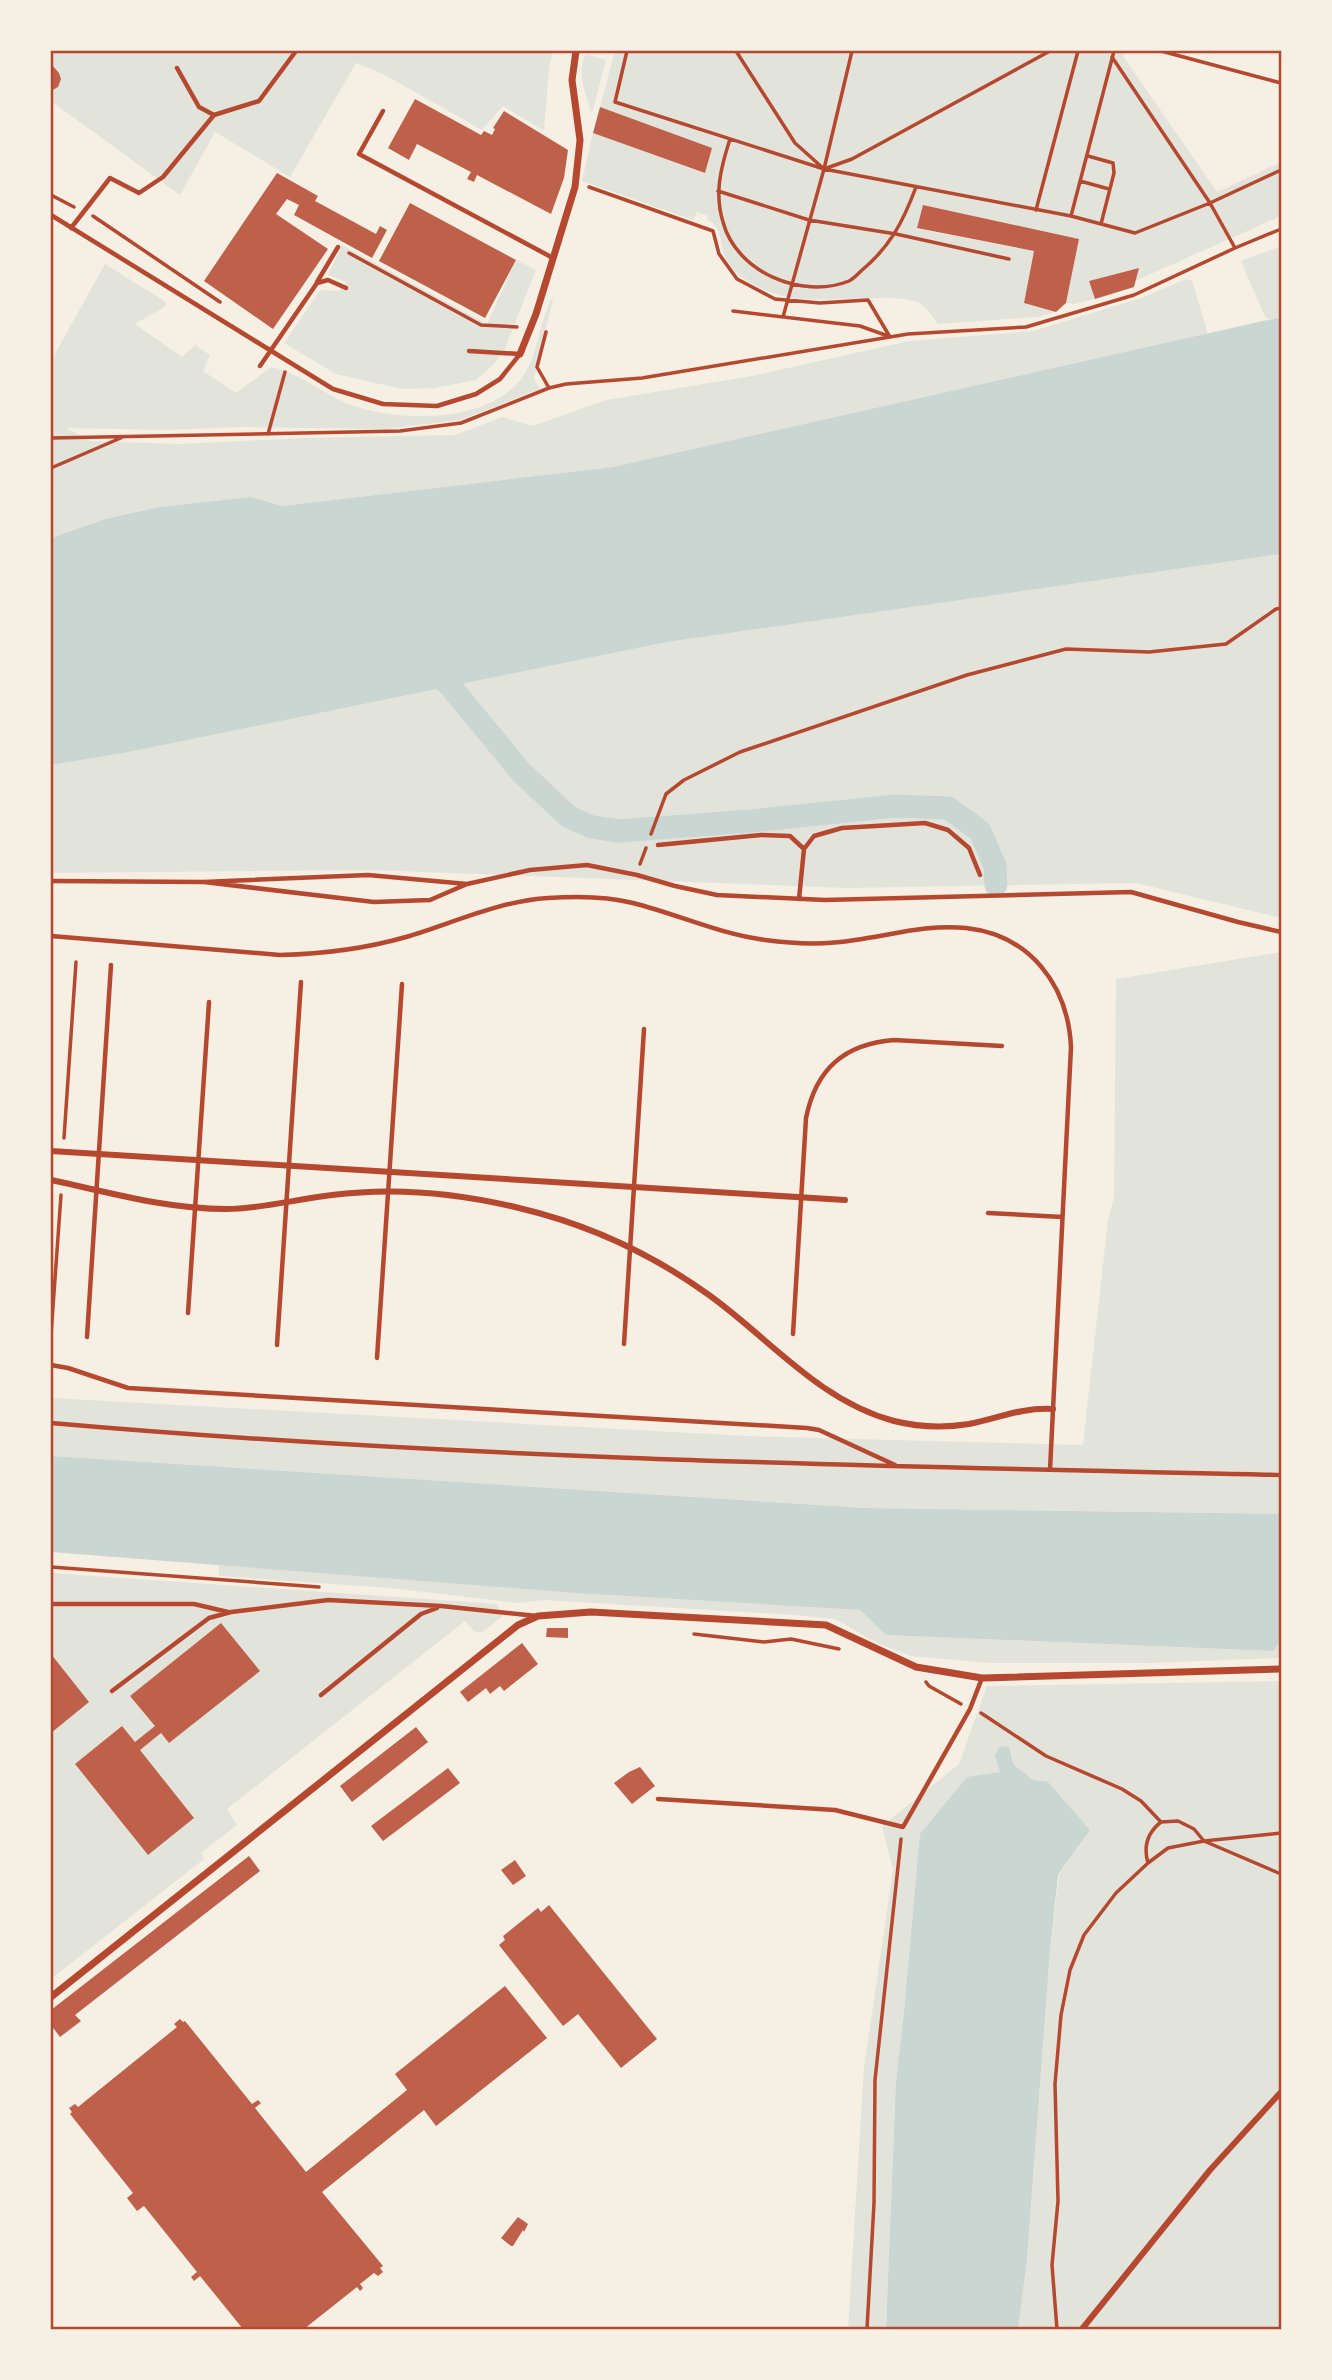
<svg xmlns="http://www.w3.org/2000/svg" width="1332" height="2380" font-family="'Nunito Sans',sans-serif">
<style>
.green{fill:#e2e4dc}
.water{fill:#c9d6d2}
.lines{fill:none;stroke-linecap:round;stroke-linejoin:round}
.canal{stroke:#c9d6d2;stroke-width:23}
.building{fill:#bf614a}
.path{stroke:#b5482f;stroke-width:3.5}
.service{stroke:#b5482f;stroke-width:4.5}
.pedestrian{stroke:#b5482f;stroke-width:6}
.minor{stroke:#b5482f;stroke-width:7}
.neatline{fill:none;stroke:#b5482f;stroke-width:2.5}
</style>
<rect width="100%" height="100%" fill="#f6efe4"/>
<path class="green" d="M 51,51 L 553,51 L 549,68 L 544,131 L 503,106 L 482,130 L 383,74 L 356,63 L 290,177 L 215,132 L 180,195 L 51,101 Z
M 615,51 L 1124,51 L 1123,56 L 1217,192 L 1281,162 L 1281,216 L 1135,281 L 1138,268 L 1090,281 L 1095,299 L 1074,304 L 1066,303 L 1079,239 L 924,205 L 918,229 L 1034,251 L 1024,303 L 1056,312 L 1037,317 L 938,324 C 933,318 928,309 921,304 C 900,290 816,306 783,296 C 764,291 735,278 726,259 C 719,244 724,228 707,219 L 708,216 L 697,212 L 693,220 L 582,181 L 593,133 L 704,173 L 712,149 L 600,107 Z
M 586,54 L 606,60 L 592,113 C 586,97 576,70 586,54 Z
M 342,245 L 487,324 L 516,260 L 536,270 L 504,351 L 492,366 L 476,380 L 435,388 L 402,389 L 336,374 L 284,343 L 320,290 L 339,291 L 346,282 L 328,275 Z
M 1281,246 L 1281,317 L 1266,319 L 1241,261 Z
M 105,264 L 166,302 L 166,306 L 135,324 L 182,357 L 195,345 L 210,355 L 203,371 L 236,393 L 271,367 C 300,373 326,396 354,406 C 402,422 486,423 521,379 C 540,354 538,320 554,295 L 534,379 L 540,389 L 460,420 L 386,429 L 245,427 L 164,430 L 66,428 L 90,441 L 180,444 L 305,438 L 456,435 L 502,417 L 533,426 L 606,400 L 752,376 L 909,341 L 1033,331 L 1141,298 L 1186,279 L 1192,281 L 1208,334 L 613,467 L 282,506 L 251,497 L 159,507 L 104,519 L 51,538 L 51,361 Z
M 1281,554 L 1281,918 L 1136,883 L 847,888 L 371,870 L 51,873 L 51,765 L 124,753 L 667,642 Z
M 1281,952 L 1281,1514 L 865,1508 L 51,1456 L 51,1398 L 747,1436 L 1083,1445 L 1108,1220 L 1114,1198 L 1116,979 Z
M 219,1565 L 575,1593 L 861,1610 L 886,1635 L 1273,1651 L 1281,1641 L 1281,1658 L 1149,1663 L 989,1663 L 911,1656 L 877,1643 L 835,1619 L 795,1615 L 543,1600 L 519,1603 L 390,1588 L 219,1576 Z
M 51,1573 L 497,1604 L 503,1616 L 481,1633 L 474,1631 L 465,1621 L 227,1809 L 237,1825 L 201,1853 L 204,1859 L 51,1979 Z
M 1281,1681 L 1281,2329 L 1018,2329 L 1027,2259 L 1050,1950 L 1059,1875 L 1090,1830 L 1014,1765 L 1012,1754 L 1000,1773 L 904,2013 L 896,2081 L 886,2329 L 848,2329 L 864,2068 L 893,1870 L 882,1826 L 959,1764 L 987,1686 Z"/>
<path class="water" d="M 1281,317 L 1281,554 L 667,642 L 124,753 L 51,765 L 51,538 L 105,519 L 159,507 L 251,497 L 282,506 L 613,467 Z
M 51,1456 L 865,1508 L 1281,1514 L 1281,1641 L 1273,1651 L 886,1635 L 860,1610 L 575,1593 L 51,1552 Z
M 1005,1746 L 1009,1747 L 1014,1765 L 1033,1780 L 1048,1782 L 1090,1830 L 1058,1875 L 1050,1950 L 1027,2259 L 1018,2329 L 886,2329 L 896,2081 L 904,2013 L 920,1834 L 967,1777 L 1000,1772 L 995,1756 L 999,1747 Z"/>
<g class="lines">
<path class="canal" d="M 429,665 L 451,687 L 521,772 L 569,817 L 592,827 L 619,831 L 751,821 L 896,806 L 948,808 L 980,831 L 995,866 L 996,885"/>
</g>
<path class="building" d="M 51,64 L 59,73 L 61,79 L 58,87 L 51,91 Z
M 415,99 L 481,135 L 484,131 L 492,135 L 495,129 L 493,128 L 504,111 L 568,150 L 564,178 L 551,214 L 477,175 L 474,182 L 467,179 L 471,172 L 417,144 L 409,160 L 388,148 Z
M 600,107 L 712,148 L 705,173 L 593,133 Z
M 277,173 L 318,196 L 315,201 L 376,234 L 380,226 L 387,230 L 372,258 L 294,215 L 299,205 L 287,199 L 276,214 L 328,249 L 273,329 L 204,281 Z
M 410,203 L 516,260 L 485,318 L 379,261 Z
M 923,205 L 1079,239 L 1066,303 L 1056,312 L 1024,303 L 1034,251 L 917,228 Z
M 1139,268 L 1134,287 L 1095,299 L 1089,281 Z
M 221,1623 L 260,1671 L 169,1743 L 161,1733 L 140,1750 L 194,1818 L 148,1855 L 75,1764 L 122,1726 L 135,1742 L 155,1726 L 130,1696 Z
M 547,1628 L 568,1628 L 568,1638 L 546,1637 Z
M 522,1643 L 538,1664 L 504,1691 L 500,1686 L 490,1694 L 486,1688 L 468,1702 L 460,1692 Z
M 51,1654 L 89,1702 L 51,1733 Z
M 416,1727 L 428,1742 L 352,1802 L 340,1786 Z
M 640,1767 L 655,1786 L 632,1804 L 614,1783 L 629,1772 Z
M 448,1768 L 460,1783 L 383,1841 L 371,1826 Z
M 249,1856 L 260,1871 L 75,2015 L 81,2021 L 60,2037 L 51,2025 L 51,2010 Z
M 515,1860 L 526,1876 L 513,1885 L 501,1870 Z
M 549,1905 L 657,2039 L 621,2068 L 578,2014 L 563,2026 L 499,1945 L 505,1940 L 503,1936 L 538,1908 L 541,1912 Z
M 505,1986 L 547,2038 L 436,2126 L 424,2110 L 322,2192 L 383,2266 L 380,2268 L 383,2272 L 378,2276 L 374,2273 L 360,2284 L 363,2288 L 360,2291 L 357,2287 L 304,2329 L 243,2329 L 200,2276 L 194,2281 L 191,2277 L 197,2272 L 144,2206 L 137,2211 L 127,2198 L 133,2193 L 70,2114 L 72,2112 L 69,2108 L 75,2104 L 78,2107 L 177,2027 L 174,2024 L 180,2019 L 183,2022 L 185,2021 L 252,2104 L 258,2100 L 261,2103 L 255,2108 L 306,2172 L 407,2090 L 395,2074 Z
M 518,2217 L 528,2224 L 524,2232 L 523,2230 L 513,2246 L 511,2246 L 501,2238 Z"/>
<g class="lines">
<path class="path" d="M 627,51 L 615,102 L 824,169 L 1071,216 L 1135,233 L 1210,203 L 1235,248
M 736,51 L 795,143 L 824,169 L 852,159 L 1050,51
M 1161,51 L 1281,83
M 1112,57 L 1210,203 L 1281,170
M 730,139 C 721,167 714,193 723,222 C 736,272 802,300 849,281 C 853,279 858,274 861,271 C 890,247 903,222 916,187
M 1088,156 L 1113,163 L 1114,173 L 1101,224
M 1080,181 L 1109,189
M 589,187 L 713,231 L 719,254 L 737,279 L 775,299 L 820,303 L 868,300 L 890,337
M 718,191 L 809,220 L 896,234 L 1009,259
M 51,195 L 74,207
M 1036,210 L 1078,51
M 93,216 L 220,302
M 1071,216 L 1114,51
M 349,253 L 481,325 L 517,327
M 733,311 L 860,326 L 888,336
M 783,317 L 824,169 L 852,51
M 546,332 L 537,367 L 549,388
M 268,434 L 285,372
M 51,438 L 400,431 L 461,423 L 549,388 L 566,384 L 642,378 L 908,334 L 1026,327 L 1134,295 L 1235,248 L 1281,229
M 51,468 L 123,437
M 651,834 L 666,794 L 684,780 L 740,752 L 967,675 L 1066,649 L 1149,652 L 1226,644 L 1276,609 L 1281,608
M 640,864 L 646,848
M 64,1138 L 76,962
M 51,1335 L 61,1195
M 51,1567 L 319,1587
M 694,1634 L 764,1642 L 791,1639 L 839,1649
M 926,1682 L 929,1686 L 961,1704
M 981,1713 L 1046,1756 L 1122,1789 L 1141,1801 L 1161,1822 L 1178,1821 L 1194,1829 L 1204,1841 L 1281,1874
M 1148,1863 C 1143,1846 1147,1833 1161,1822
M 867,2329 L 874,2203 L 875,2080 L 901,1839
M 1057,2329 L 1052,2265 L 1058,2201 L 1055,2084 L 1061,2015 L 1070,1970 L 1084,1935 L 1116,1893 L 1148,1863 L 1168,1848 L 1204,1841 L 1281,1833"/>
<path class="service" d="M 177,68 L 199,107 L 214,115 L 259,101 L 296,51
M 383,111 L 359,154 L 553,258
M 51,215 L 333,389 L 383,404 L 437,406 L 476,394 L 500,379 L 520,354 L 469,351
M 71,228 L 110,178 L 139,193 L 163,177 L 214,115
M 317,282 L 338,247
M 260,366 L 317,283 L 328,280 L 346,288
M 658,845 L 761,835 L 790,836 L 804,849
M 51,881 L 204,882 L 368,875 L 467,884 L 430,900 L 374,902 L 204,882
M 467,884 L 530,870 L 587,865 L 637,875 L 675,886 L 717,895 L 825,900 L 1131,892 L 1238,922 L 1281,932
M 799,899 L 804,849 L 814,836 L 842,828 L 925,823 L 948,830 L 969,848 L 980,875
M 51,936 L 280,955 C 323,954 364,949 406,937 C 453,923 499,901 548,898 C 576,896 606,896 633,903 C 677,914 719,934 765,940 C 795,944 826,945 855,940 C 891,935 929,924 966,928 C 1030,935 1068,985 1071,1047 L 1050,1470
M 988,1213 L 1062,1217
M 188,1313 L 209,1002
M 793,1334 L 806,1118 C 816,1069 844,1044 894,1040 L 1002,1046
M 87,1337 L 111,965
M 624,1344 L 644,1029
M 277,1345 L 301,982
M 377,1358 L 402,984
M 51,1365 L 68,1368 L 128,1388 L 807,1428 L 819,1430 L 895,1465
M 51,1423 C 460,1459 871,1466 1281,1475
M 51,1604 L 194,1604 L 228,1612
M 112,1691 L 209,1618 L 231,1612 L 328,1600 L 441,1606 L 537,1616
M 321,1695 L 421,1614 L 437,1608
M 658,1799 L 835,1810 L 903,1827 L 970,1709 L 982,1678"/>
<path class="pedestrian" d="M 51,1151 L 845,1200
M 51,1180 C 108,1192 166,1209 226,1209 C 261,1209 297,1199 332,1195 C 394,1187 458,1193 519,1208 C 587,1224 652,1254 709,1295 C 769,1338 819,1401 894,1421 C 918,1427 944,1428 969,1424 C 998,1418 1023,1407 1053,1409
M 1082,2329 L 1210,2170 L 1281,2092"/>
<path class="minor" d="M 520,354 L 536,314 L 575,187 L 580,140 L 572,80 L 576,51
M 51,1997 L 518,1625 L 538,1616 L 591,1612 L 826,1625 L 916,1667 L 982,1678 L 1281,1669"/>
</g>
<rect width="1332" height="2380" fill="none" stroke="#f6efe4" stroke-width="105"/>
<rect x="52" y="52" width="1228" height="2276" class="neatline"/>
</svg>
